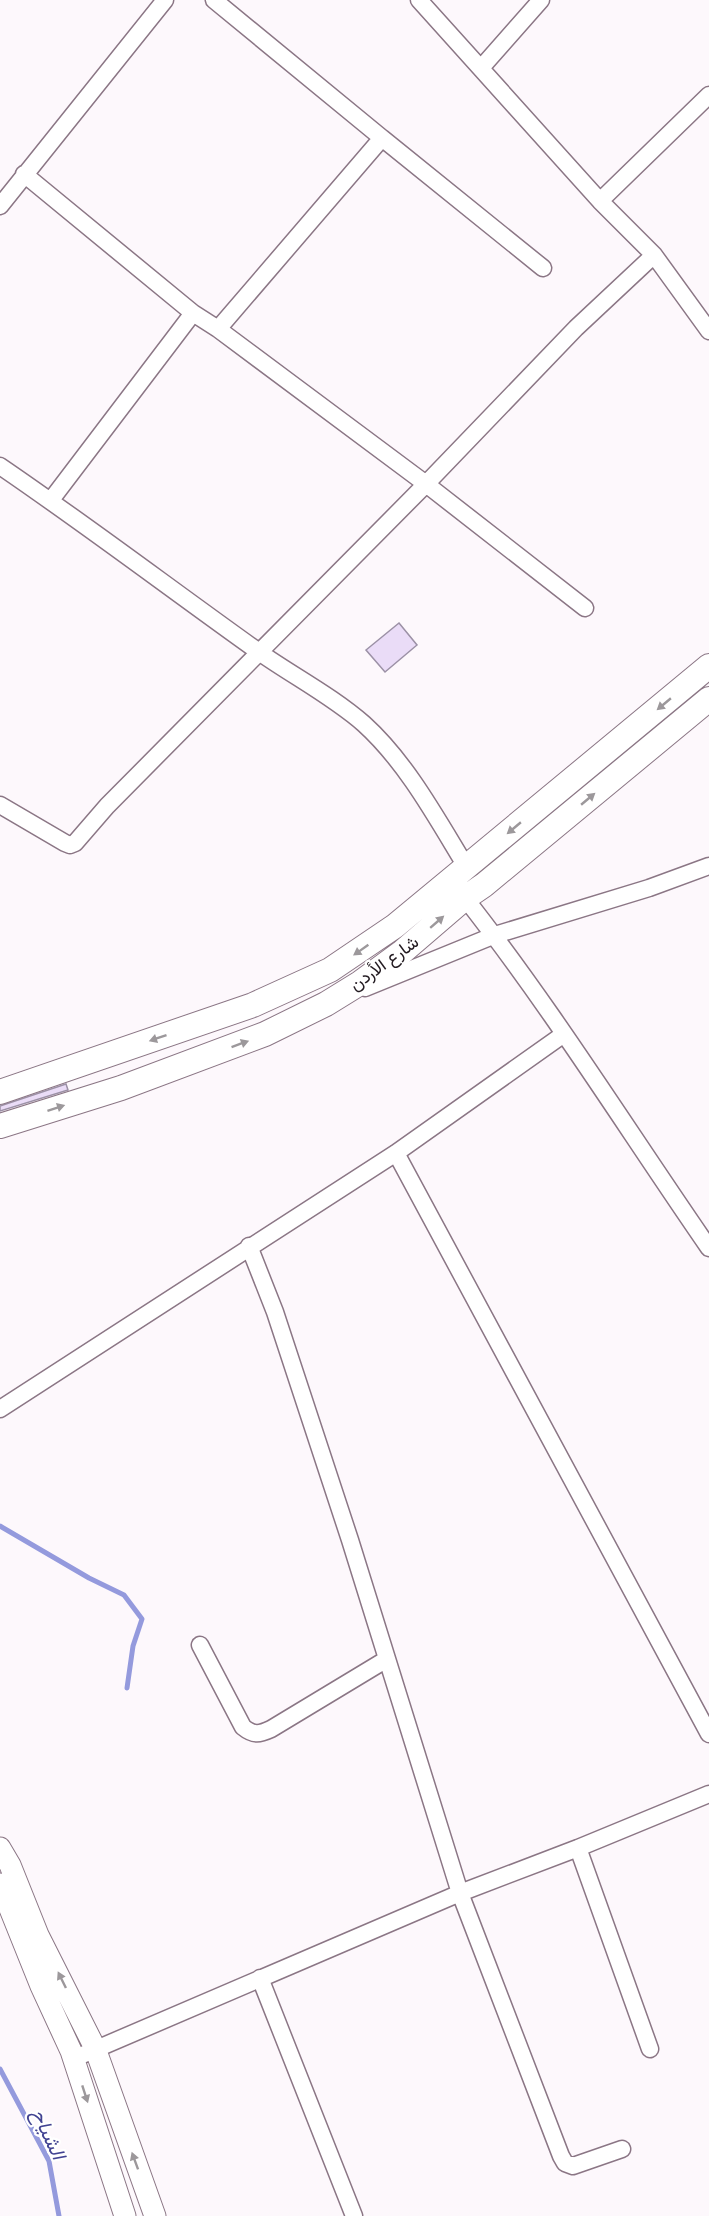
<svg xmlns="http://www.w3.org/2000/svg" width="709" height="2216" font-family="Cabin,Vazirmatn,sans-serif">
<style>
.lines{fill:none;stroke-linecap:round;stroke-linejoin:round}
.stream{stroke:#949add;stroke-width:5}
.building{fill:#eadcf7;stroke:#9c91a6;stroke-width:1.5}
.minor-casing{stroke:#8b7685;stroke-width:19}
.major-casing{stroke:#8b7685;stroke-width:23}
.highway-casing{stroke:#8b7685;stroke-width:26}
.minor{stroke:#fff;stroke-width:16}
.major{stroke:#fff;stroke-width:21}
.highway{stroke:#fff;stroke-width:24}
.oneway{fill:#9c989b}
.labels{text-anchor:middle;stroke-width:4.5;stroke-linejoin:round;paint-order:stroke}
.street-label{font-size:18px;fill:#231b21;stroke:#fff}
.water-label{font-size:20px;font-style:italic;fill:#424392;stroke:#fff}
</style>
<rect width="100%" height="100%" fill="#fdf8fc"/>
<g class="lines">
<path class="stream" d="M 0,1526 L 89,1578 L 124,1595 L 142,1619 L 133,1646 L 127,1688
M 0,2069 L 49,2161 L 59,2216"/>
</g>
<path class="building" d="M 399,623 L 417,645 L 385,672 L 366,650 Z
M 66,1084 L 68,1090 L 0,1111 L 0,1106 Z"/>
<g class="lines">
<defs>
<path id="minor" d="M 214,0 L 382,138 L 218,329
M 419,0 L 600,201 L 654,255 L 709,331
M 481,68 L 541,0
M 382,138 L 543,268
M 24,174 L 193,313 L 218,329 L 426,484 L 585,608
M 600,201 L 709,95
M 0,206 L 165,0
M 0,466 C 88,526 172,590 259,652 C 293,676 332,696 364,724 C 407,763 437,819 467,868
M 51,500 L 193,313
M 0,805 L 65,843 L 70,845 L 75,843 L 107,806 L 426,484 L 576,328 L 654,255
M 465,898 C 553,1010 628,1131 709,1248
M 365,988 L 495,935 L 649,888 L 709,866
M 396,1153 L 709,1734
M 249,1246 L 275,1312 L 350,1540 L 460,1893 L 561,2156 L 565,2163 L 573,2166 L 622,2149
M 0,1409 L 396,1153 L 564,1034
M 200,1645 L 243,1727 C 254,1736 260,1734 271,1729 L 387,1659
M 578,1848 L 650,2049
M 260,1978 L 354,2216
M 73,2059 L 460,1893 L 578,1848 L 709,1794"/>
<path id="major" d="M 0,1848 L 10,1865 L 38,1935 L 95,2048 L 155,2216
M 0,1884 L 41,1986 L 71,2051 L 125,2216"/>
<path id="highway" d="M 0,1092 L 253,1005 L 330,970 L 395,926 L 709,666
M 0,1126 L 121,1088 L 265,1034 L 326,1004 L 360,983 L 401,953 L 465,898 L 484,885 L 709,699"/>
</defs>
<use href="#minor" class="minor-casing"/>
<use href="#major" class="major-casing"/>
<use href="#highway" class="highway-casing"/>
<use href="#minor" class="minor"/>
<use href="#major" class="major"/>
<use href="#highway" class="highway"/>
</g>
<defs><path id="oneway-solid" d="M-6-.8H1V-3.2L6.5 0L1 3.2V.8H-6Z" transform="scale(1.5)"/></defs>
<g class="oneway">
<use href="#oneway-solid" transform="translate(664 704) rotate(140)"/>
<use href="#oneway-solid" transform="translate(588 799) rotate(-40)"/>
<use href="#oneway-solid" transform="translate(514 828) rotate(140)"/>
<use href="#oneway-solid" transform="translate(437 922) rotate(-41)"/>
<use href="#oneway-solid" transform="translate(361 950) rotate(145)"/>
<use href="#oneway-solid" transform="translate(158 1038) rotate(161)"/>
<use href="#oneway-solid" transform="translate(240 1044) rotate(-20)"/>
<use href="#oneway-solid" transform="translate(56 1108) rotate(-18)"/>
<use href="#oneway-solid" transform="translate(62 1980) rotate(-116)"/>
<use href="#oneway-solid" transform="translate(85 2094) rotate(72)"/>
<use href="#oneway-solid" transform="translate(135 2161) rotate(-110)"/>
</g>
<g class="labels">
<g class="street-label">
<text transform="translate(384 963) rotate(-36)" y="6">شارع الأردن</text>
</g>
<g class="water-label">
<text transform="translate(49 2134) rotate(65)" y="7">الشياح</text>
</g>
</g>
</svg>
